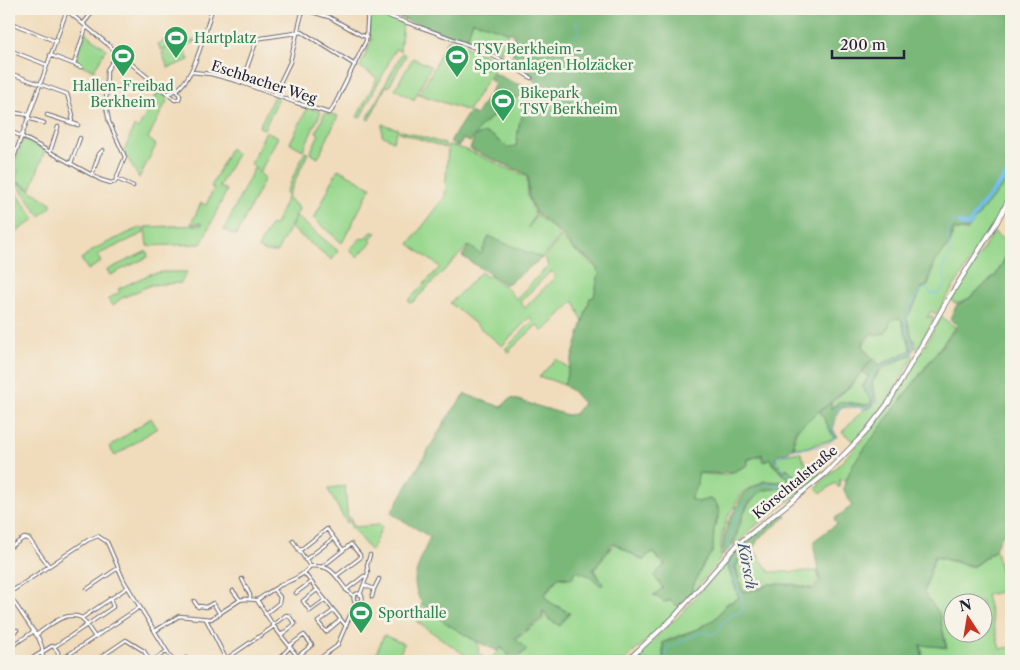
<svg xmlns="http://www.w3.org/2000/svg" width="1020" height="670" font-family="'Libre Caslon Text',serif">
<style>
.green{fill:#99d88e;stroke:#5e7d64;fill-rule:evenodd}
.forest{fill:#7ab879;stroke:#4e6d5a}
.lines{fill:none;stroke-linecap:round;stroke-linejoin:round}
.stream{stroke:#71bdeb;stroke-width:1}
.river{stroke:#71bdeb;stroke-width:4.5}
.minor-casing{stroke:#6a6368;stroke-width:4.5}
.major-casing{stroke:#6a6368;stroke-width:5.5}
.minor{stroke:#fff;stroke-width:2.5}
.major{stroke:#fff;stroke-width:4}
.labels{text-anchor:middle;stroke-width:5;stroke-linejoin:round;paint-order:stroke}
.leisure-label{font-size:14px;fill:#27864d;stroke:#f7f3e8;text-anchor:start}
.street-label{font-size:14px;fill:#22223b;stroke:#f7f3e8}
.water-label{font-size:15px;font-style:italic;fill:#3e5879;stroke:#f7f3e8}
</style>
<rect width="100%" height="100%" fill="#f7f3e8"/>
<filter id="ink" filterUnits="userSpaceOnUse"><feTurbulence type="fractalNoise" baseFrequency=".02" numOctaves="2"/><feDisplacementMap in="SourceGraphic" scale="10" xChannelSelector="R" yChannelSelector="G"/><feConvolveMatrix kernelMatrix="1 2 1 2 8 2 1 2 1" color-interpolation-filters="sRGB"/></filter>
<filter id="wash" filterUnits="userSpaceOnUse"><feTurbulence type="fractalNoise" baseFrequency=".0096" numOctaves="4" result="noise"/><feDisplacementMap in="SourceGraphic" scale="20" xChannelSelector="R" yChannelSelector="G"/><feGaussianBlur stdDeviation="1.12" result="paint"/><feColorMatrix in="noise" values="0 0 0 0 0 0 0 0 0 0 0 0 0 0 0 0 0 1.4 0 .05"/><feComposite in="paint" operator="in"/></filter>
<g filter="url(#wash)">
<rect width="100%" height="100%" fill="#f0dcbb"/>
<path class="green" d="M 371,11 L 403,23 L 400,51 L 395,49 L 380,81 L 379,81 L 360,118 L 357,117 L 377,78 L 360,67 L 372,39 L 369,38 L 369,12 Z
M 473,21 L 508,32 L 501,53 L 466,41 Z
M 85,32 L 106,49 L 94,70 L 75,63 Z
M 447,39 L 497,60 L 498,62 L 468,111 L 419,94 L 432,72 Z
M 165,40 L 170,41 L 172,45 L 170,47 L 177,47 L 195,40 L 195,42 L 183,47 L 189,60 L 168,68 L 162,53 L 167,47 L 161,50 L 158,44 Z
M 402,53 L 406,55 L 389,87 L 386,86 L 369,120 L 367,119 Z
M 413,58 L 430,66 L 430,68 L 414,100 L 395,89 Z
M 159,90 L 168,99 L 148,138 L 156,145 L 139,178 L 124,152 L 134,126 L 138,129 Z
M 274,96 L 279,98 L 264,129 L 259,127 Z
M 517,97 L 523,101 L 525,109 L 519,125 L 516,146 C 498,156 500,126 475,136 L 474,135 C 479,128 484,124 491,118 C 501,107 498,97 517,97 Z
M 308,107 L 321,112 L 303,150 L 290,143 Z
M 325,113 L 338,116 L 318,158 L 310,153 L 319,134 L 316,132 Z
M 382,124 L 398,129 L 393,141 L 382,135 Z
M 400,130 L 445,144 L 446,148 L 399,132 Z
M 266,131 L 278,137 L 260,172 L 251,164 Z
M 23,138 L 45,150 L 31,189 L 15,180 L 18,170 L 13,168 Z
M 448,145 C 476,150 501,168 527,176 L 528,197 L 535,214 L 528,228 L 536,215 L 557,231 L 559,237 L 542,258 C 524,250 506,245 489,236 L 481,255 L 468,246 L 413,302 L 410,303 L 408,301 L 440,267 L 409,244 L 445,197 Z
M 230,148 L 237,154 L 219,187 L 227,190 L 201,244 L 147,246 L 145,227 L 202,225 L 201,223 L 191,224 L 201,203 L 206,205 L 214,188 L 211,187 Z
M 305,152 L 308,153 L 288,196 L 285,194 Z
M 254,168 L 265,178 L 236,236 L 224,230 Z
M 338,169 L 371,187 L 342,243 L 314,219 Z
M 1011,177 L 1011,192 L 1006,202 L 988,234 L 936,314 L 931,311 L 927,318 L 932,316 L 934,319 L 917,349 L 915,348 L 915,342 L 911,336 L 907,318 L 918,298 L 921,289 L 928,286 L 935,263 L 950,244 L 954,230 L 967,231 L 986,205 Z
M 9,182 L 35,219 L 9,237 Z
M 17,182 L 51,203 L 51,207 L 40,216 L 16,183 Z
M 287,197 L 298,207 L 299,209 L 277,252 L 266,252 L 258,248 L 271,224 L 275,225 Z
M 296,216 L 338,251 L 332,260 L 291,228 Z
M 141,227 L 143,228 L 144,233 L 97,255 L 101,262 L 88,270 L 81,259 L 96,248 Z
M 372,232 L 376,233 L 370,239 L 372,242 L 357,257 L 349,250 L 361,238 L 364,239 Z
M 994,232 L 1011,246 L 996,275 L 969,298 L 957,304 L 951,300 Z
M 561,237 L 574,250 L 595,266 L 599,273 L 594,297 L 590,298 L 583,322 L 574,301 L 543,332 L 537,325 L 511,349 L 510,353 L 505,349 L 533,321 L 530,317 L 502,346 L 450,303 L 481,272 L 487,277 L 489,275 L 506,287 L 516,299 L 548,266 L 545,257 ZM 551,271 L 555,277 L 525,308 L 520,302 Z
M 147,251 L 148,257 L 110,275 L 107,270 Z
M 163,272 L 187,272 L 181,283 L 151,285 L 122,298 L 112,306 L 108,299 L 120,292 L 118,289 L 150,274 Z
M 941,317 L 955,327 L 853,464 L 846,480 L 840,479 L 839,488 L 835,483 L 821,493 L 816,488 C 833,470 851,453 867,435 C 896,398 918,358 941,317 Z
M 894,318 L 899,318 L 901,320 L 911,350 L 879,365 C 874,358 866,353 863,345 L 872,333 L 877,336 L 886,333 L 890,322 Z
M 911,355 L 914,356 L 889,399 L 855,442 L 842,432 L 863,410 L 872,407 L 876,402 L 876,397 L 872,383 L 881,369 Z
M 556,359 L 569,368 L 564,385 L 548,379 L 539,377 Z
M 862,372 L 868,376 L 862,388 L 871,399 L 871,403 L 867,405 L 840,401 L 831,408 L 831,403 L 850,387 Z
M 820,411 L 834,438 L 831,440 L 807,447 L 793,448 L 795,446 C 792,427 806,420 820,411 Z
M 151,418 L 157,428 L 115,456 L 109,447 Z
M 800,452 L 807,466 L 817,465 L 822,471 L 818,474 L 820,477 L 753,528 L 734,546 C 739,527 744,501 763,491 C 767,489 788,488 794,487 L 797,478 L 787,468 L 784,470 L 777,463 L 776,459 L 779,456 Z
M 762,455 L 761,458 L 763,462 L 770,458 L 772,464 L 788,479 L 789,482 L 764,481 L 743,492 L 728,516 L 722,534 L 720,559 L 717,564 L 687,599 L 702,567 L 713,551 L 714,530 L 720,512 L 716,502 L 710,499 L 697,502 L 690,498 L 697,485 L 698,474 C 705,473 713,475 720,475 C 729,475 739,469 748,465 L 748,460 Z
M 345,486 L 348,523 L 347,524 L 329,491 L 329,488 Z
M 349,516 L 354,527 L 380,525 L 382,527 L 371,551 L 351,527 Z
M 615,544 L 643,561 L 651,552 L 664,565 L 654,576 L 663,588 L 653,595 L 665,602 L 670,601 L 678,606 L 684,603 L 659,629 L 624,661 L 474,661 L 417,622 L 422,603 L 444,621 L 479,644 L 478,652 L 488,661 L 501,648 L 514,661 L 527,650 L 516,639 L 543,619 L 543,610 L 548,619 L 560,626 L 570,613 L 548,601 L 545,595 L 558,578 L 572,579 L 576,571 L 590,576 L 602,586 L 603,583 L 594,570 C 602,562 606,552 615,544 Z
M 996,550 L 1005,591 L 986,595 L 1000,649 L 1011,647 L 1011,661 L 924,661 L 921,645 L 947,648 L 939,613 L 924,593 L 935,557 L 973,567 ZM 952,602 L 982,602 L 982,632 L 952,632 Z
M 757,554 L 770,572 L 817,571 L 819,580 L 811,588 L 794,584 L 769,584 L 761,588 L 743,592 L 736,567 L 743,556 Z
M 726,562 L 739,598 L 726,604 L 716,618 L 699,628 L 663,642 L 663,661 L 631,661 L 680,615 Z
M 384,635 L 404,644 L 397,661 L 373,661 Z"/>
<path class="forest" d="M 396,9 L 1011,9 L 1011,176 L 966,230 L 953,229 L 950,242 L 934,263 L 927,286 L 921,288 L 916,302 L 906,317 C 909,328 917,345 912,354 L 880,368 L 872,383 C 883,422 858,401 839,409 L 833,429 L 837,437 L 834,437 L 820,411 L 831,403 L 831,409 L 839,402 L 867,405 L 872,403 L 871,399 L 863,388 L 869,376 L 862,372 L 874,358 L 879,365 L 912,350 L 902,320 L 899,318 C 888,318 890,326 886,333 L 877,335 L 872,332 C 860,344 860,347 873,358 L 849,387 L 796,430 L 793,437 L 794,446 L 786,453 L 779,454 L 775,458 L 775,463 L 783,471 L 782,473 L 772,463 L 770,458 L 764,462 L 762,454 L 748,459 L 747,465 L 733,472 L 725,472 L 720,474 L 715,473 L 698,473 L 697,485 L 690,499 L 698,502 L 709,499 L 715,502 L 719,512 L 714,529 L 713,551 L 702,566 L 690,593 L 686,599 L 678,606 L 670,600 L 665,602 L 654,595 L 663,588 L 654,576 L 665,564 L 652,552 L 643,560 L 614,543 C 605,552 601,561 593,570 L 603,583 L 601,586 L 590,576 L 576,571 L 571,578 L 558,577 L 544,595 L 548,601 L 569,613 L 560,626 L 549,619 L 543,610 L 542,618 L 515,638 L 527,650 L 513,660 L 501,647 L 498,651 C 476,642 433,619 420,600 C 417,594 415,587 415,581 C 415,571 426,547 430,537 L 391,513 L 447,418 L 465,394 L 501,407 L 511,398 L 567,415 L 575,414 L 583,403 L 572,391 L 564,385 L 590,298 L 594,297 L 599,273 L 595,264 L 574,249 L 557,230 L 536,213 L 529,197 L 528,175 L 470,149 L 475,136 L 486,133 L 493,136 L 508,148 L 516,146 L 519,125 L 525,109 L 523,101 L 517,97 L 507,98 L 502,101 L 491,118 L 483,123 L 470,142 L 463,139 L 459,146 L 451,143 L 451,140 L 469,112 L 476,115 L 495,84 L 489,79 L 493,73 L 519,85 L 521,84 L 541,92 L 540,87 L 533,80 L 533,76 L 510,62 L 513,54 L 514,34 L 473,21 L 466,41 L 394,16 Z
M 489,236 C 506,245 524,250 542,258 L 509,283 L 505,284 L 462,256 L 469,246 L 481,254 Z
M 1011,248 L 1011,525 L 1001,537 L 994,551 L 973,566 L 934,556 L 924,593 L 939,613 L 946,647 L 920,645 L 923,661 L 664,661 L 663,643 L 700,628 L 716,618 L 726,605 L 739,598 L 726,561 L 752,537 L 781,515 L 785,514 L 786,517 L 758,539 L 754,549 L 756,553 L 743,556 L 735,566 L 743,592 L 761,589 L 769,584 L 792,585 L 812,589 L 820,581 L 814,547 L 815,540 L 837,524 L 834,519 L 852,506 L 843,488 L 853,464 L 957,326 L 950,319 L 956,306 L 970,298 L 996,275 Z
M 787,468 L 797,478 L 794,487 L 763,490 L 747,505 L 732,546 L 722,556 L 724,535 L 730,518 L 745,492 L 764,482 L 789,482 L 789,479 L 783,473 Z"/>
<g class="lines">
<path class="stream" d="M 574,20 L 577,23 L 578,28
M 576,35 L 578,31
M 576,36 L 577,36
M 729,552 C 726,525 745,502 763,484 L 785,486 L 794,483 C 791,473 778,469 775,459 C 779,455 781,456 786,454 C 788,453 790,451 793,450 C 807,447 823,449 835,438 L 832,429 L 839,408 C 851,403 863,413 874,403 C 873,398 868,394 866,388 L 874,371 L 913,351 L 913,343 C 896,326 912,308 919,291 L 927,289 L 932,294 L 939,293 L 946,283 C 945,277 941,270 944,264 C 947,258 951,256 950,249 C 949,239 943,227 956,221 L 960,223
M 666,661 L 666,651 L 669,647 L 700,633 L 705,632 L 711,635 L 719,631 L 721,624 L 728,617 L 739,613 L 743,609 L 743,604 L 738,592 L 730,556"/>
<path class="river" d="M 960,223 L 965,226 L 970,224 L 978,210 L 1011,170"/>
</g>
</g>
<g filter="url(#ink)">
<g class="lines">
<defs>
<path id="minor" d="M 65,9 L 175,100 L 179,99 L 180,96 L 177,90
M 175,9 L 179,12 L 183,9
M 302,9 L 329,17 L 361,35 L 367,37
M 369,9 C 424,30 482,44 531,78
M 9,11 L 10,9
M 9,22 L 55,41
M 83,24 L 95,9
M 204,33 L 224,40 L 235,42 L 302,32 L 355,65
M 9,50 L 47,65
M 50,55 L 81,67
M 74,64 L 86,27
M 192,72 L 211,74 L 237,81 L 294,102 L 329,113 L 332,110 L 366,41 L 368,9
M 9,73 L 67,94 L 73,115 L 71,123
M 242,82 L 257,39
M 168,93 C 192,93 206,28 212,9
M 9,94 L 13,95
M 274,95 L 290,62 L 303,9
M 9,112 L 29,115
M 47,115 L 78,125
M 28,118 L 44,123
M 9,131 L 21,136 L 101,180 L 111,183 L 115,182 L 125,157 L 109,122 L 106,106 L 107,70 L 118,53
M 50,152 L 58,127
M 71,163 L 80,138
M 9,171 L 67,10
M 92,175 L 99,154 L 103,150
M 117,179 L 133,186
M 293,541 L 310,566
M 9,548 L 24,538 L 29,539 L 49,566
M 299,551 L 327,529 L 343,550
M 305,560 L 334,538
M 310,566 C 315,566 321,566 326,568 C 338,572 342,590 354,596
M 322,567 L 351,544 L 360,555 L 360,558 L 336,576
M 304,573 L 346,626
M 242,579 L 250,595 L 250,599
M 364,585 L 374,589 L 379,579
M 87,589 L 118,568
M 317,590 L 303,601 L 310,611 L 325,600
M 346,590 L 364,576 L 367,577
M 233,591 L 240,600
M 9,593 L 88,540 L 98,536 L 107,542 L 124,581 L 173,661
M 296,593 L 311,582
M353.5 598a4.5 4.5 0 1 1 9 0a4.5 4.5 0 1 1-9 0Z
M 9,595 L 39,639 L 42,647 L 43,661
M 360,595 L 368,573 L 367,565 L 370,555
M 372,597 L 374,589
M 257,600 L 273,625 L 301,661
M 194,601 L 198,607 L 200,606 L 206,607 L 213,603 L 220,614
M 333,611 L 318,622 L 326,632 L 340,620
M 265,614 L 279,603 L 280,597 L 274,590
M 82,618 L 95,637
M 206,619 L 227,661
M 9,622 L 11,621
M 87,625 L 113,607 L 110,598
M 273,625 L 286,615 L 289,616 L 295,624 L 281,635
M 155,631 L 179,616 L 211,619 L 240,600 L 245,599 L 257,600 C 265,595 273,589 281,585 C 291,580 304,576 310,566
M 9,635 L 17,630
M 36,635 C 49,626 65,610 82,618 L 128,587
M 289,646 L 304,635 L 312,645 L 297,657
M 54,647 L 58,652 L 58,661
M 9,648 L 34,631
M 28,661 L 52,646 L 54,647 L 87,625
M 59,661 L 140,607
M 95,661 L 126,640 L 144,651 L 150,661
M 123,661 L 124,661
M 152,661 L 167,651
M 181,661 L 186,658
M 223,661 L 273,627
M 277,661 L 289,648
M 316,661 L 337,646 L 356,602"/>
<path id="major" d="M 627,661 L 674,617 L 738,544 L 825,474 L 865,433 L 889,402 L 948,299 L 997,222 L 1011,195"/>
</defs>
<use href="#minor" class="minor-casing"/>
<use href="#major" class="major-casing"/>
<use href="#minor" class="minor"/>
<use href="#major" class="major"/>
</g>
</g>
<defs>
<symbol id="stadium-pin" viewBox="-11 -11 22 30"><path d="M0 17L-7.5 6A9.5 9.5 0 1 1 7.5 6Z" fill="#2e9e5b" stroke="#f7f3e8"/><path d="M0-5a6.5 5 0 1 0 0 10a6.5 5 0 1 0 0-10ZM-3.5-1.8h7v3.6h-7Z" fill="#fff"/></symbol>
</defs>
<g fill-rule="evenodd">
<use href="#stadium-pin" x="162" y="24" width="28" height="38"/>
<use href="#stadium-pin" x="109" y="42" width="28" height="38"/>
<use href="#stadium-pin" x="443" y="43" width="28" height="38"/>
<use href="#stadium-pin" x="489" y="87" width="28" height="38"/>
<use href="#stadium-pin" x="347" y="599" width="28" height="38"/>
</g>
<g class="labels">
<g class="leisure-label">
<text x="194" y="43">Hartplatz</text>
<text x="474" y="54">TSV Berkheim -<tspan x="474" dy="16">Sportanlagen Holzäcker</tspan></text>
<text x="123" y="91" text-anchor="middle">Hallen-Freibad<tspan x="123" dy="16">Berkheim</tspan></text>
<text x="520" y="98">Bikepark<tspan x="520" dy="16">TSV Berkheim</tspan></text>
<text x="378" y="618">Sporthalle</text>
</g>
<g class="street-label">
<text transform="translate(264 82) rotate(18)" y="5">Eschbacher Weg</text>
<text transform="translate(795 482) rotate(-40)" y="5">Körschtalstraße</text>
</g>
<g class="water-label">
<text transform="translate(747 566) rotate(79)" y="5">Körsch</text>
</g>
</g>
<rect width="1020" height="670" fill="none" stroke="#f7f3e8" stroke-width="30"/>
<g transform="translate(968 618) rotate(348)"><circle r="24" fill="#f7f3e8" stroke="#a29fa3"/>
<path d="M0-4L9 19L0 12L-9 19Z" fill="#c8321e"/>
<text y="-8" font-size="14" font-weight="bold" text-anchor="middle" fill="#22223b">N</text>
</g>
<path d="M832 50v8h72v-8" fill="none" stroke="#22223b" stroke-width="2.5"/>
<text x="840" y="50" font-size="15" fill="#22223b" stroke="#f7f3e8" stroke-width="4" paint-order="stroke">200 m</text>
</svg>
